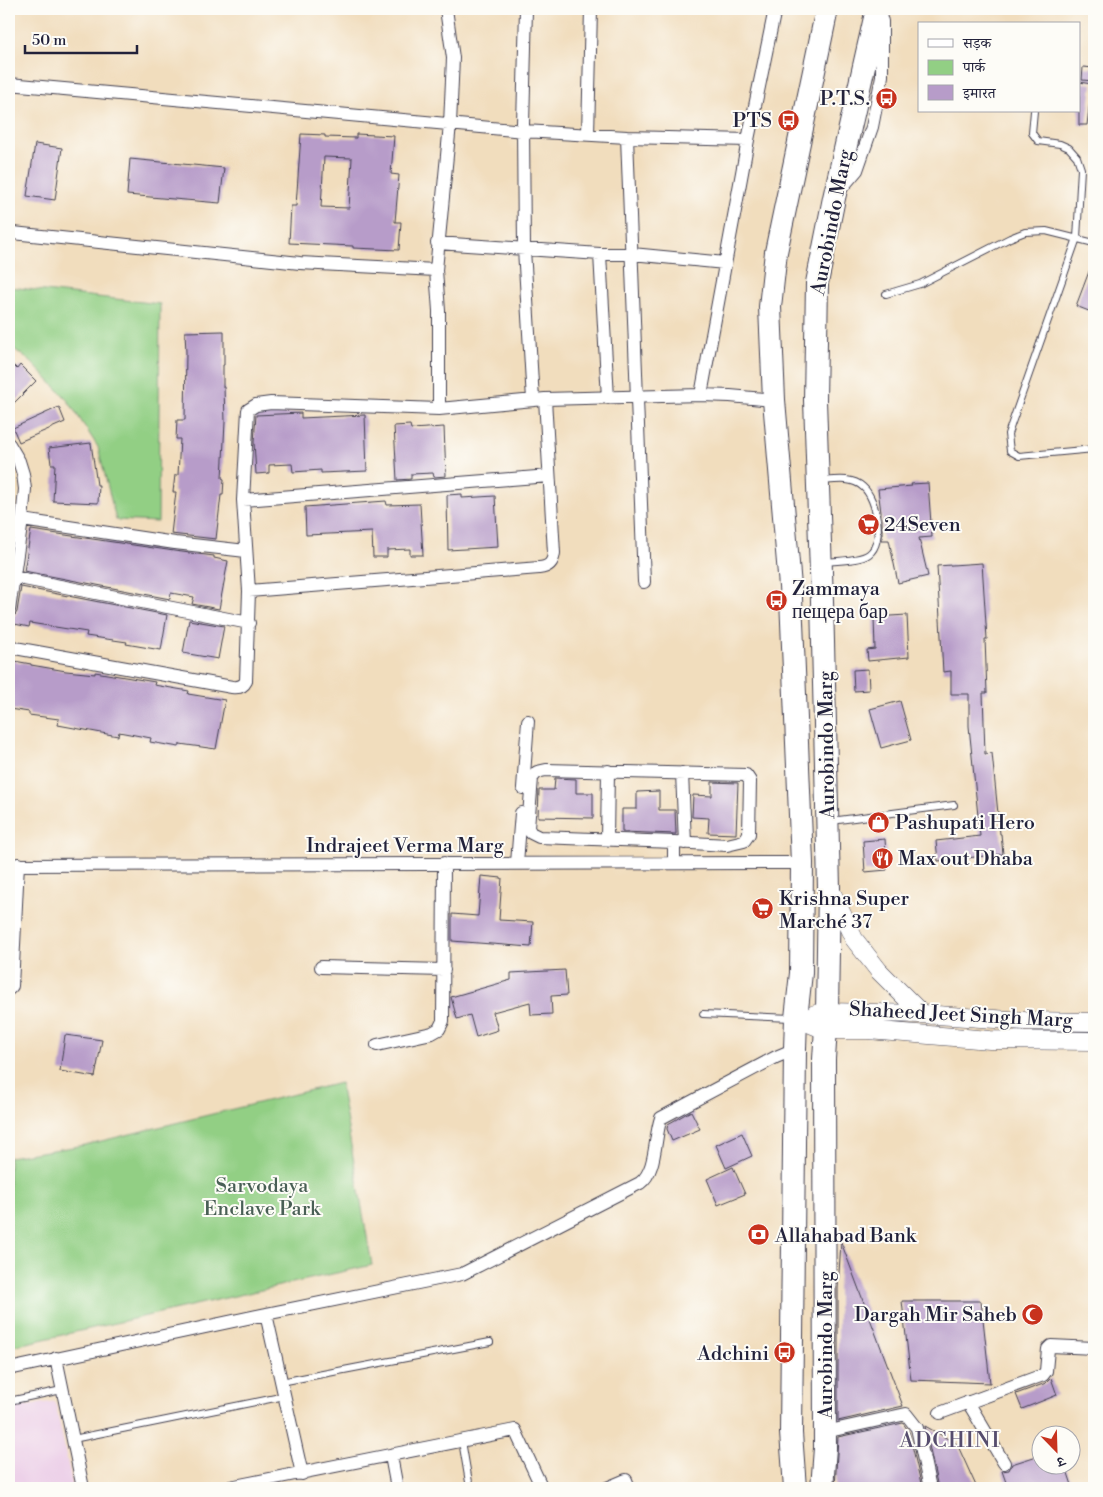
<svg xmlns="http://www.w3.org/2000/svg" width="1103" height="1497" font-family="'Libre Bodoni','Noto Serif Devanagari',serif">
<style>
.built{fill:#edd1e9}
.green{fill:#92cf84;stroke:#5a7860}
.building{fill:#b79cc9;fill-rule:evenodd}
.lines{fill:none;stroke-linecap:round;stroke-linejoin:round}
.lane-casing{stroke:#413e4e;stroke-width:8}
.street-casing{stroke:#413e4e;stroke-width:14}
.secondary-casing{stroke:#413e4e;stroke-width:19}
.highway-casing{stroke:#413e4e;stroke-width:24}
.lane{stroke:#fff;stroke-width:6}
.street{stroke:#fff;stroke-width:12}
.secondary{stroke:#fff;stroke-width:18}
.highway{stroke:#fff;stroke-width:22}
.labels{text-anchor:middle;stroke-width:4;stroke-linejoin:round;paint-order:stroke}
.poi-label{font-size:20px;fill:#22223b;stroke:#fdfcf7;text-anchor:start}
.street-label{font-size:20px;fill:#22223b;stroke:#fdfcf7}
.park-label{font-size:20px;fill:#495f55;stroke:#fdfcf7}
.neighbourhood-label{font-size:21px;letter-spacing:1px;fill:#564d6d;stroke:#fdfcf7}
</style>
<rect width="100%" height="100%" fill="#fdfcf7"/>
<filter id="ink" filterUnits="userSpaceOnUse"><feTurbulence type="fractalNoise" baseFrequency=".02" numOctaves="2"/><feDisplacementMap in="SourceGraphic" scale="10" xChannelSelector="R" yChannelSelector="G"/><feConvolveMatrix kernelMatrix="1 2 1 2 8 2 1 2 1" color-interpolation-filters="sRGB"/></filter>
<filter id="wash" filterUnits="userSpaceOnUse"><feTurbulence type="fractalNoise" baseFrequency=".0096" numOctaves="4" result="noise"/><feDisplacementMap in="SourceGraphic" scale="20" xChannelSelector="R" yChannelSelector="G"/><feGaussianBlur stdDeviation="1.12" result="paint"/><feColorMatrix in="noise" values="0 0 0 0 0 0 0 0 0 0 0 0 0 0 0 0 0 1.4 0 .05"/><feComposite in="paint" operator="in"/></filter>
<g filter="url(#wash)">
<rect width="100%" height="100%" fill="#f1ddbd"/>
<path class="built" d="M 55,1401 L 73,1488 L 9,1488 L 9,1409 Z"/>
<path class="green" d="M 9,287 L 160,304 L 158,522 L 116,520 L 98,447 L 67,399 L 31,362 L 9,345 Z
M 340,1083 L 372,1265 L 9,1347 L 9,1157 L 85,1145 Z"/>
<g id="blocks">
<path class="building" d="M 1083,67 L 1094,68 L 1094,81 L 1082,80 Z
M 1079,82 L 1092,84 L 1087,125 L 1079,125 Z
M 301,134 L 325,135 L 325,137 L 356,138 L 356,134 L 394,136 L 391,174 L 399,175 L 395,222 L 401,222 L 399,250 L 353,248 L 353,246 L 289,243 L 291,206 L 296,206 ZM 324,157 L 352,158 L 349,208 L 321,207 Z
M 35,144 L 62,148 L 55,200 L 27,196 Z
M 130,159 L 224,168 L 220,203 L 127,195 Z
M 1093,261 L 1094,262 L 1094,313 L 1076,306 Z
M 224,331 L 224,365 L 223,365 L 223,387 L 224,387 L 225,422 L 222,478 L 224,479 L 223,495 L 221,495 L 216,539 L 171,534 L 176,492 L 173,492 L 175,475 L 178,475 L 180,439 L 176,439 L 177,420 L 185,420 L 186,352 L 185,332 Z
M 9,361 L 17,369 L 20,365 L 36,381 L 9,408 Z
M 59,407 L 65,422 L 19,442 L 13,428 Z
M 301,413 L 301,418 L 365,415 L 367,471 L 321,473 L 321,470 L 293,472 L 292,464 L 269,465 L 269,473 L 256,474 L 254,442 L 256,415 Z
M 410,425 L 411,429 L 444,427 L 446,476 L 434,477 L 433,473 L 411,474 L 411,479 L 397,480 L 394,426 Z
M 91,443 L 97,485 L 99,485 L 98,503 L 53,501 L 55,464 L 51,464 L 49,448 Z
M 928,483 L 932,537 L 919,538 L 928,576 L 898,583 L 889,540 L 882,540 L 882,520 L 878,489 L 912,486 L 911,484 Z
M 462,494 L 462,498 L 495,496 L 498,547 L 448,550 L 447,495 Z
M 386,501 L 387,505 L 420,504 L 423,555 L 410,555 L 410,549 L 387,550 L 387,557 L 373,557 L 372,532 L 306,535 L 305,507 Z
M 31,530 L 174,551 L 214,556 L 214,558 L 228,561 L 219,609 L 192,604 L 194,597 L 171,593 L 170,599 L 24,571 Z
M 982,563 L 987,639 L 985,639 L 987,693 L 983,693 L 985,754 L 992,753 L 1000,834 L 1001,834 L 1003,854 L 938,861 L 936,841 L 980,836 L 969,726 L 969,694 L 951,694 L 951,671 L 943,672 L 937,566 Z
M 21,587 L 167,615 L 161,650 L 126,644 L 127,642 L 86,636 L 87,632 L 30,623 L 29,627 L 10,623 L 11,618 L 15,615 L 17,612 Z
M 907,615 L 909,657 L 868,661 L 867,650 L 875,649 L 874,617 Z
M 189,620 L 224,626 L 218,659 L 183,653 Z
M 9,660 L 31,664 L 31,665 L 66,671 L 95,674 L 95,672 L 155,682 L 154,685 L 189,691 L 188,694 L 225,700 L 216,749 L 180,744 L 179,747 L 150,742 L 151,738 L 119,732 L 118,736 L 58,725 L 59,719 L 29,715 L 29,712 L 9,709 Z
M 868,669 L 869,690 L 854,691 L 853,670 Z
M 900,701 L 911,740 L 881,748 L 870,709 Z
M 555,778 L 576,779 L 576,793 L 593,793 L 593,818 L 538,817 L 539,790 L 554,790 Z
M 712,782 L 738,783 L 736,834 L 708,833 L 709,818 L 692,817 L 693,795 L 712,796 Z
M 659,791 L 659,810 L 675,810 L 676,834 L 622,832 L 622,809 L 637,809 L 637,792 Z
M 885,839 L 887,870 L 865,872 L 863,841 Z
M 481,876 L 502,878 L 499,920 L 533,922 L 531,947 L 452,941 L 452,914 L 478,916 Z
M 565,970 L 567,995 L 551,996 L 552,1014 L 531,1015 L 530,1002 L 493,1012 L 498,1030 L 476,1037 L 470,1015 L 457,1019 L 451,997 L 511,980 L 511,973 Z
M 65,1035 L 102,1040 L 95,1077 L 60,1071 Z
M 691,1111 L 700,1129 L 672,1141 L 667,1129 L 668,1124 Z
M 742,1133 L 752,1156 L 726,1168 L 716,1145 Z
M 733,1167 L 745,1194 L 718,1205 L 707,1179 Z
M 841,1242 L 903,1406 L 838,1421 L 838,1288 Z
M 902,1301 L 981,1301 L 990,1383 L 911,1380 Z
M 1051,1378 L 1057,1395 L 1022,1409 L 1016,1394 L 1046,1383 Z
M 903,1423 L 909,1432 L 922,1488 L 835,1488 L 838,1437 Z
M 925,1426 L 957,1444 L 977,1488 L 938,1488 Z
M 1040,1455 L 1040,1464 L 1065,1464 L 1073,1488 L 1008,1488 L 1002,1471 L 1009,1470 L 1012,1464 Z"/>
</g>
</g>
<g filter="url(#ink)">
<use href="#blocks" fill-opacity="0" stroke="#413e4e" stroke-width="1"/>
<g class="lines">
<defs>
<path id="lane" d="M 1034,111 L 1032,133 L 1038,141 L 1060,144 L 1069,148 L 1077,157 L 1081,169 L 1077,238 L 1008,434 L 1010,451 L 1019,456 L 1094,449
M 886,294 L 920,284 L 1010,238 L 1025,232 L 1046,231 L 1094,243
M 822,481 C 836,480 852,477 863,487 C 877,499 885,542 869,554 C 860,561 835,561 823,562
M 831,821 L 954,805
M 703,1014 L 792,1018
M 281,1382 L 490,1342
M 9,1401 L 62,1390
M 73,1439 L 285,1396
M 462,1441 L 470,1488"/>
<path id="street" d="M 526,9 L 523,124 L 524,249 L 533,400
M 9,84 L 524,131 L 627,137 L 748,140
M 588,135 L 591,9
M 627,137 L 644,582
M 839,191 L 857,170 L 872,127 L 882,76 L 882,21
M 13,233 L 300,263 L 436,270
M 437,243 L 600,254 L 632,254 L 725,263
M 600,254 L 608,398
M 701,395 L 748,140 L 775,9
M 439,409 L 439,311 L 436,270 L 450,124 L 453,58 L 446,9
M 9,444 L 19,461 L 23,474 L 25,489 L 22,520 L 9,610
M 243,500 L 549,476
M 22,520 L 175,543 L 246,551
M 14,577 L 249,623
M 249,591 L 539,568 C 549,567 553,563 554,553 L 545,399
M 9,644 L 15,648 L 232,687 C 238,688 243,687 246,681 L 249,591 L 243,500 L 248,410 L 256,405 L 271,403 L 439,409 L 545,399 L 701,395 L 730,396 L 774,400
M 682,773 L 685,843
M 523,788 L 528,721
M 607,839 L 608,771
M 674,842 L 539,837 L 531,833 L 528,828 L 532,778 L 537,772 L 546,770 L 746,775 L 750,781 L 749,834 L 744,841 L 727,845 L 674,842 L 674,863
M 517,863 L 521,813
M 9,865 L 802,863
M 321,967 L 444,970
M 9,989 L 12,986 L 18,864
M 377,1045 L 432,1033 L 439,1029 L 443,1021 L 444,863
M 266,1314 L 302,1474
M 56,1358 L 83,1488
M 9,1369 L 266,1314 L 462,1274 L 640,1183 C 657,1171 654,1137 661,1118 L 776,1057 L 795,1049
M 968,1402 L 1004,1463
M 940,1413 L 1043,1375 L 1046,1371 L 1048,1349 L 1051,1346 L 1094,1348
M 825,1432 L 906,1414 L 917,1428 L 930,1488
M 391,1456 L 397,1488
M 225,1488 L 515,1430 L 542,1488
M 607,1488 L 626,1480 L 629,1488"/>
<path id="secondary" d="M 830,889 L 854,939 L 879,971 L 922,1014
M 815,1014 L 827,1012 L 922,1014 L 1025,1021 L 1094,1022
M 796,1018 L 825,1030 L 868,1030 L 990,1040 L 1094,1041"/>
<path id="highway" d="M 795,1488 L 791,1433 L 795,1049 L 796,1018 L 801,973 L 802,863 L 791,598 L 774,400 L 770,307 L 776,252 L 827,9
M 822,1488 L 825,1448 L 824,1059 L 827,1012 L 829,888 L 822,601 L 815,400 L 817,283 L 834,198 L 877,9"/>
</defs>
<use href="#lane" class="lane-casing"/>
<use href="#street" class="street-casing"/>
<use href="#secondary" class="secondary-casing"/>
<use href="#highway" class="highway-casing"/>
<use href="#lane" class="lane"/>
<use href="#street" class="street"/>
<use href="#secondary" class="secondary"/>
<use href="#highway" class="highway"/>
</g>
</g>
<defs>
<symbol id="bus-disc" viewBox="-11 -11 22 22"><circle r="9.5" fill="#c8321e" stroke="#fdfcf7"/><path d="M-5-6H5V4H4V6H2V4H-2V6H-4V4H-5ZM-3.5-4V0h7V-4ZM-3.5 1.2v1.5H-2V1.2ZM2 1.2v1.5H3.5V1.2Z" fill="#fff"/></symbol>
<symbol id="supermarket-disc" viewBox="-11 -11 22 22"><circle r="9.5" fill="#c8321e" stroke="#fdfcf7"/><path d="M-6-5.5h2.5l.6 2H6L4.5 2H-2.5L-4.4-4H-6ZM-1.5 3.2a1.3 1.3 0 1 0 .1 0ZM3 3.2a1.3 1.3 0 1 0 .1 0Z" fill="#fff"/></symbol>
<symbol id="shop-disc" viewBox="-11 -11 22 22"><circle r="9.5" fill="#c8321e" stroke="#fdfcf7"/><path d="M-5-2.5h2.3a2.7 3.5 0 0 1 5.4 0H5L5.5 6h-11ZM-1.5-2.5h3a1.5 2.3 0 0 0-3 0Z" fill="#fff"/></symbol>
<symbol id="restaurant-disc" viewBox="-11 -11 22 22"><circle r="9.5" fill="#c8321e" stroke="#fdfcf7"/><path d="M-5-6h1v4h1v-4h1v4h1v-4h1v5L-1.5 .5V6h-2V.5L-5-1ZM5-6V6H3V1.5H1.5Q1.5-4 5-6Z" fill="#fff"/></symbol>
<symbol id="bank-disc" viewBox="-11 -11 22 22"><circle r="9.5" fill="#c8321e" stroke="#fdfcf7"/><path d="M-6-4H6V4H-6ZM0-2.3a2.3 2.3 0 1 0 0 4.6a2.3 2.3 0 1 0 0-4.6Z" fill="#fff"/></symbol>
<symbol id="mosque-disc" viewBox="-11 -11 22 22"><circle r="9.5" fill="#c8321e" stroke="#fdfcf7"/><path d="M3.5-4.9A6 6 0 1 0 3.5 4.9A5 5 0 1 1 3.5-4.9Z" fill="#fff"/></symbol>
</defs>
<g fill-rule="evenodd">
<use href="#bus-disc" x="874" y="86" width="25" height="25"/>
<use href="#bus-disc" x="776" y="108" width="25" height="25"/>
<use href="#supermarket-disc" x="856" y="512" width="25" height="25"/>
<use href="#bus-disc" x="764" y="588" width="25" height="25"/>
<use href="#shop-disc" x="866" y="810" width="25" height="25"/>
<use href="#restaurant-disc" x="870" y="846" width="25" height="25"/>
<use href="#supermarket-disc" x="750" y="896" width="25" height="25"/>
<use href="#bank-disc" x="746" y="1222" width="25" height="25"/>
<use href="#mosque-disc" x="1020" y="1302" width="25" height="25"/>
<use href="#bus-disc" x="772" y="1340" width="25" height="25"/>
</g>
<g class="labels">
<g class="poi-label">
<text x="870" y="105" text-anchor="end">P.T.S.</text>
<text x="772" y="127" text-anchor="end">PTS</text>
<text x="884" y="531">24Seven</text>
<text x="792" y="595">Zammaya<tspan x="792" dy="23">пещера бар</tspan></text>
<text x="895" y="829">Pashupati Hero</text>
<text x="898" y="865">Max out Dhaba</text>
<text x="779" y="905">Krishna Super<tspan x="779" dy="23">Marché 37</tspan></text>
<text x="775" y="1242">Allahabad Bank</text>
<text x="1017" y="1321" text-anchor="end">Dargah Mir Saheb</text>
<text x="769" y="1360" text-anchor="end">Adchini</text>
</g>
<g class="street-label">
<text transform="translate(831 222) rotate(-79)" y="7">Aurobindo Marg</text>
<text transform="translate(826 745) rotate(-91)" y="7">Aurobindo Marg</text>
<text x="405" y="852">Indrajeet Verma Marg</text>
<text transform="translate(961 1014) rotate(3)" y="7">Shaheed Jeet Singh Marg</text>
<text transform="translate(825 1345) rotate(-90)" y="7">Aurobindo Marg</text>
</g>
<g class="park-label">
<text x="262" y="1192">Sarvodaya<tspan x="262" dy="23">Enclave Park</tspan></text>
</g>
<g class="neighbourhood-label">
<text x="950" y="1447">ADCHINI</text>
</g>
</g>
<rect width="1103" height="1497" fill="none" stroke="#fdfcf7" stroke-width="30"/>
<rect x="918" y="22" width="162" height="90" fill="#fdfcf7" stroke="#a5a5ac"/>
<rect x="928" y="39" width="25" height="8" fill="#ffffff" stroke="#a5a5ac"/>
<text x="963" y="48" font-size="15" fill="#22223b">सड़क</text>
<rect x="928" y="60" width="25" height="15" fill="#92cf84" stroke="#a5a5ac"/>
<text x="963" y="72" font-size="15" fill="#22223b">पार्क</text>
<rect x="928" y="85" width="25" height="15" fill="#b79cc9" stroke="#a5a5ac"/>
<text x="963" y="98" font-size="15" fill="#22223b">इमारत</text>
<g transform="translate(1056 1450) rotate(157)"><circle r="24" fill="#fdfcf7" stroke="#a5a5ac"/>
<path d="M0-4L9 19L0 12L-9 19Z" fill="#c8321e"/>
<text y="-8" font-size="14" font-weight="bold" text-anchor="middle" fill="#22223b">उ</text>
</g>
<path d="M25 45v8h112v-8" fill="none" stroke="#22223b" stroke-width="2.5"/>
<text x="32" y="45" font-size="15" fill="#22223b" stroke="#fdfcf7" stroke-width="4" paint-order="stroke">50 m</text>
</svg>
